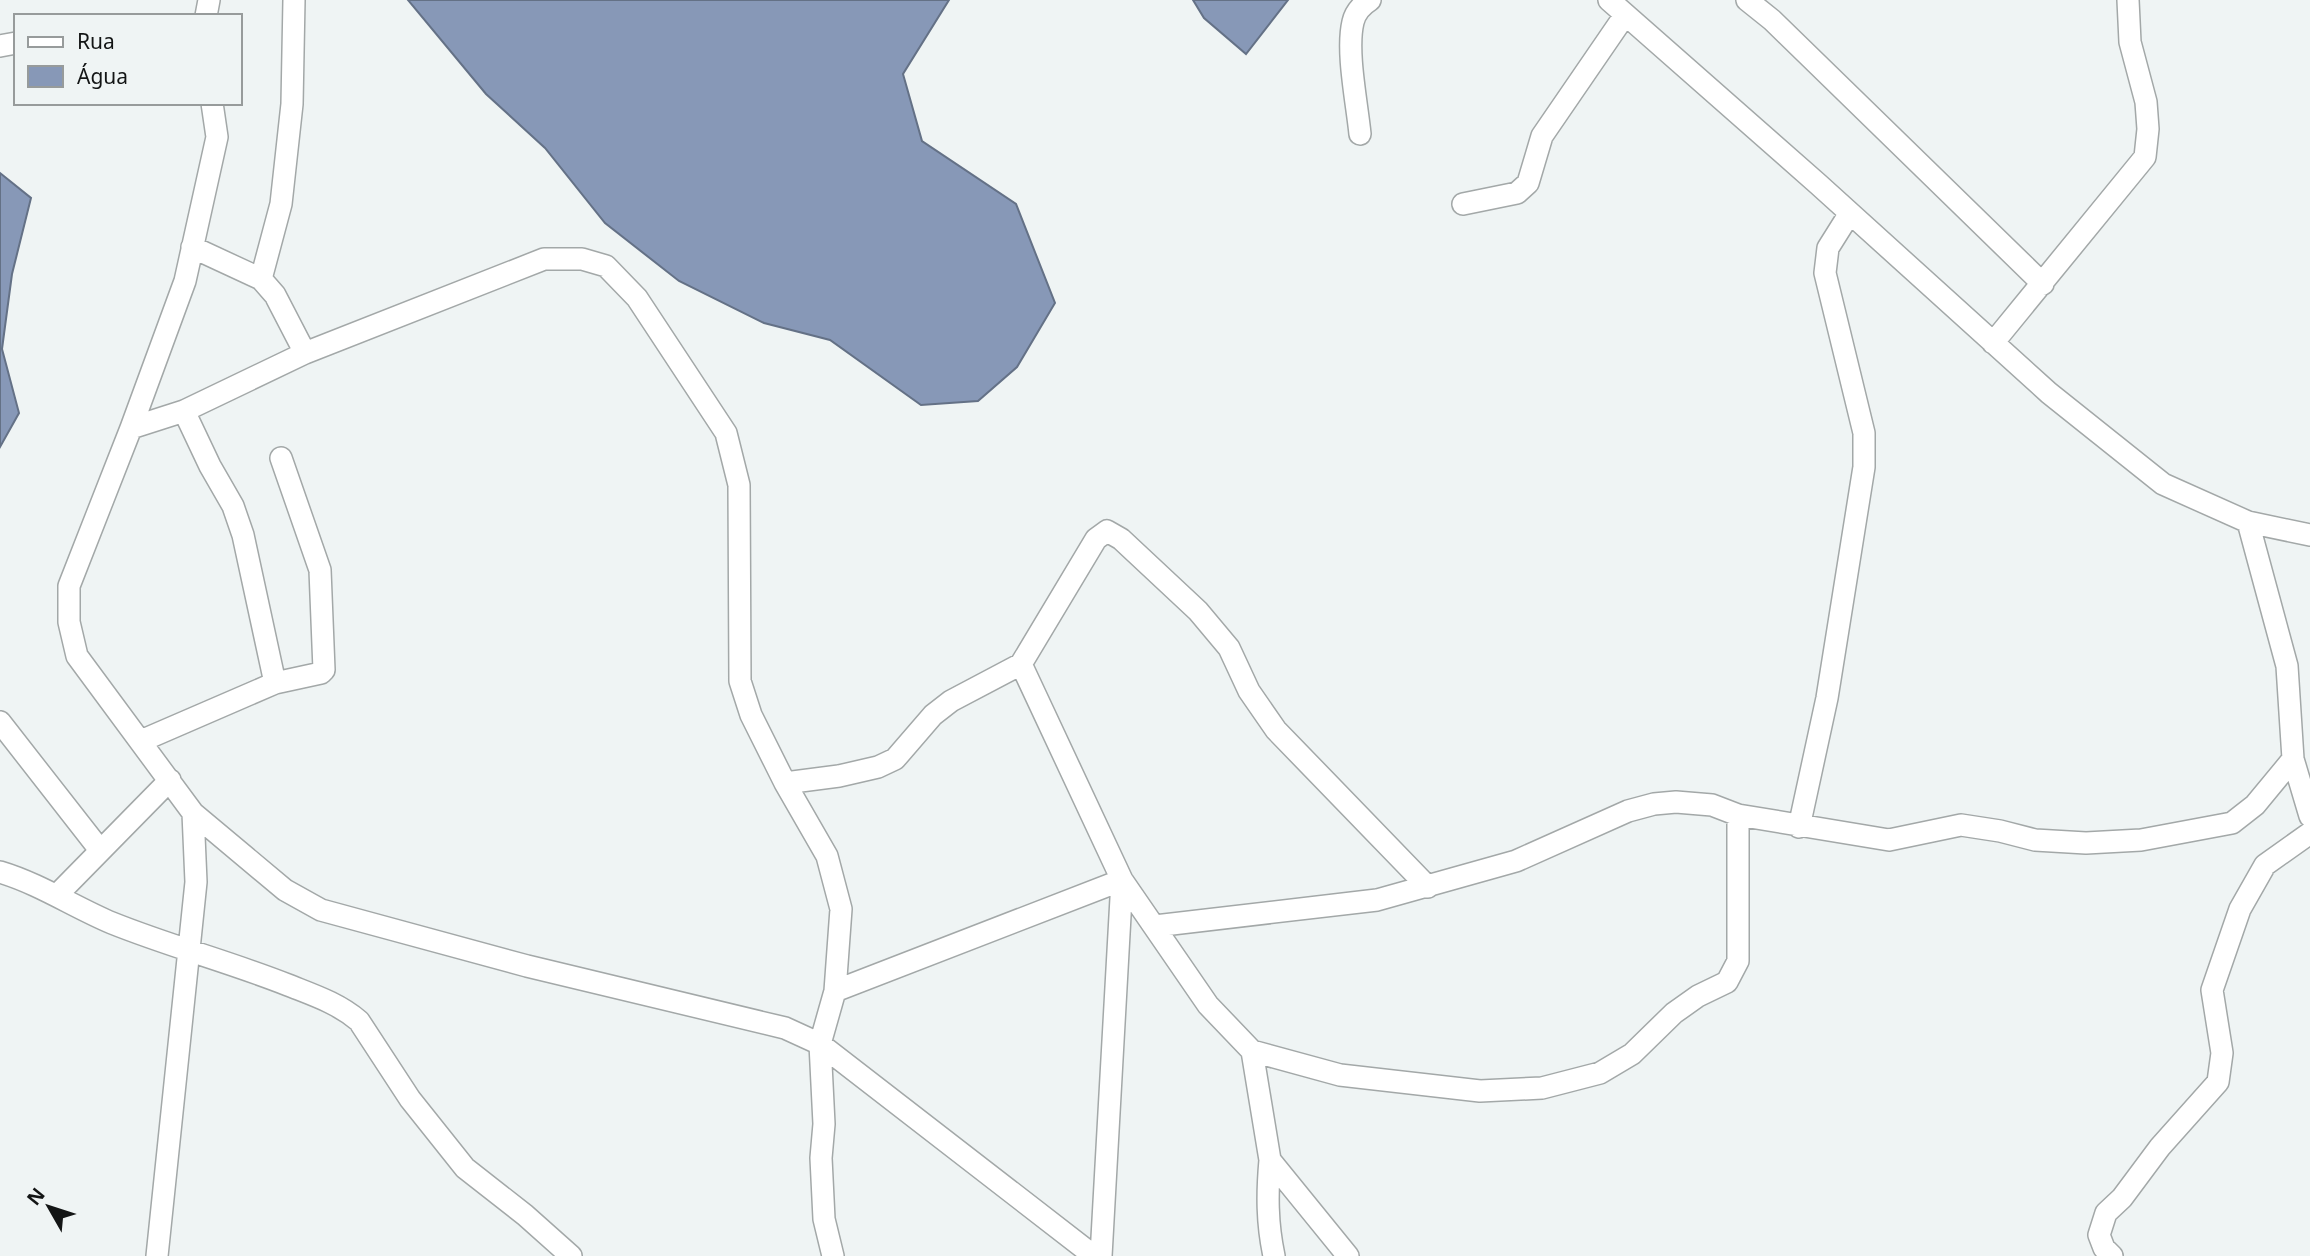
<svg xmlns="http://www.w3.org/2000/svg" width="2310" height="1256" font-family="'Noto Sans',sans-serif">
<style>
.water{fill:#8798b7;stroke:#647186;stroke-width:2}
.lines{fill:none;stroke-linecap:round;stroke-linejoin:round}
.minor-casing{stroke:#a3a8a8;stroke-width:24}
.minor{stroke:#fff;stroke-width:21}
</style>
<rect width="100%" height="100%" fill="#eff4f4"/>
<path class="water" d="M 408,0 L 949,0 L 903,74 L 922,141 L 1016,204 L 1055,303 L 1017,367 L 978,401 L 921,405 L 830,340 L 764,323 L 679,281 L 605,223 L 545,148 L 486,94 Z
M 1193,0 L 1288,0 L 1246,54 L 1204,18 Z
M 0,173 L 31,198 L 12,274 L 2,349 L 19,413 L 0,447 Z"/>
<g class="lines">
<defs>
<path id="minor" d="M 1609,0 L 1818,184 L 2049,393 L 2163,484 L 2248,522 L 2310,535
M 1747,0 L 1772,20 L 2043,284
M 206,16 L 209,0
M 0,46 L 16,43
M 212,103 L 217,137 L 185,281 L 131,428 L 69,586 L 69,622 L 77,656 L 193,813 L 285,890 L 321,910 L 527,966 L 785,1028 L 820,1044 L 1094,1256
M 1360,134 C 1357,103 1346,51 1353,22 C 1355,13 1362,5 1370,0
M 1463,204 L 1517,193 L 1528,183 L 1542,136 L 1625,15
M 192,247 L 261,279 L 275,295 L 305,353
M 261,279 L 281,204 L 292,104 L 294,0
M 1993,343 L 2145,157 L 2148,129 L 2146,102 L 2130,42 L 2128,0
M 184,411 L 210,466 L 233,506 L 243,535 L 275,683
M 131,428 L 184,411 L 305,353 L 544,259 L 582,259 L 606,266 L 637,298 L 726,433 L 739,485 L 740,681 L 751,715 L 785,783 L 827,856 L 841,909 L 835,991 L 820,1044 L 824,1124 L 821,1158 L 824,1219 L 833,1256
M 2248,522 L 2287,666 L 2293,759 L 2310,816
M 1021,664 L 1122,880 L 1101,1256
M 0,722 L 100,850
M 141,741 L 275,683 L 321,673 L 324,670 L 320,570 L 281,458
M 785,783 L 839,776 L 878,767 L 895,759 L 933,715 L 951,701 L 1021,664 L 1096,539 L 1107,531 L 1121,539 L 1198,611 L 1229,648 L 1249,691 L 1276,730 L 1428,887
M 1799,827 L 1827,698 L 1864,467 L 1864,433 L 1825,273 L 1828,248 L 1850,213
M 0,872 C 40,884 74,907 112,923 C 169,946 230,962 288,985 C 313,995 338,1003 359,1021 L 410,1099 L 465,1168 L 525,1215 L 571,1256
M 57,895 L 170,780
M 1155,926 L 1377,900 L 1516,861 L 1628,811 L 1654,804 L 1676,802 L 1712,805 L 1738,815 L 1889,840 L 1961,825 L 2000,831 L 2035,840 L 2086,843 L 2141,840 L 2232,823 L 2255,805 L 2293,759
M 835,991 L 1122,880 L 1208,1005 L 1252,1051 L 1340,1075 L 1480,1091 L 1542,1088 L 1600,1073 L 1632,1054 L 1674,1013 L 1698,996 L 1727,982 L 1738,961 L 1738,815
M 1252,1051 L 1270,1160 L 1348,1256
M 1270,1160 C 1267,1194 1267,1223 1274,1256
M 157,1256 L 196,882 L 193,813
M 2112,1256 L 2104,1248 L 2099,1235 L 2106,1213 L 2122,1198 L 2160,1147 L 2218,1082 L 2222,1053 L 2212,990 L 2240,909 L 2265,865 L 2310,833"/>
</defs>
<use href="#minor" class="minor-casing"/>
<use href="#minor" class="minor"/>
</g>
<rect x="14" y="14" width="228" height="91" fill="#eff4f4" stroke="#979b9b" stroke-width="2"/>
<rect x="28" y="37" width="35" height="10" fill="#ffffff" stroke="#979b9b" stroke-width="2"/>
<text x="77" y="49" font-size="21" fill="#131515">Rua</text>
<rect x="28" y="66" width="35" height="21" fill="#8798b7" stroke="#979b9b" stroke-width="2"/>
<text x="77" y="84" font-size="21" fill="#131515">Água</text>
<g transform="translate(49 1207) rotate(309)" stroke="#eff4f4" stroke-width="5" paint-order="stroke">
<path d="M0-5L12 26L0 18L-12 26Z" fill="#131515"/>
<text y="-10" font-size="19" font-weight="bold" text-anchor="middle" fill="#131515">N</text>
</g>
</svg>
